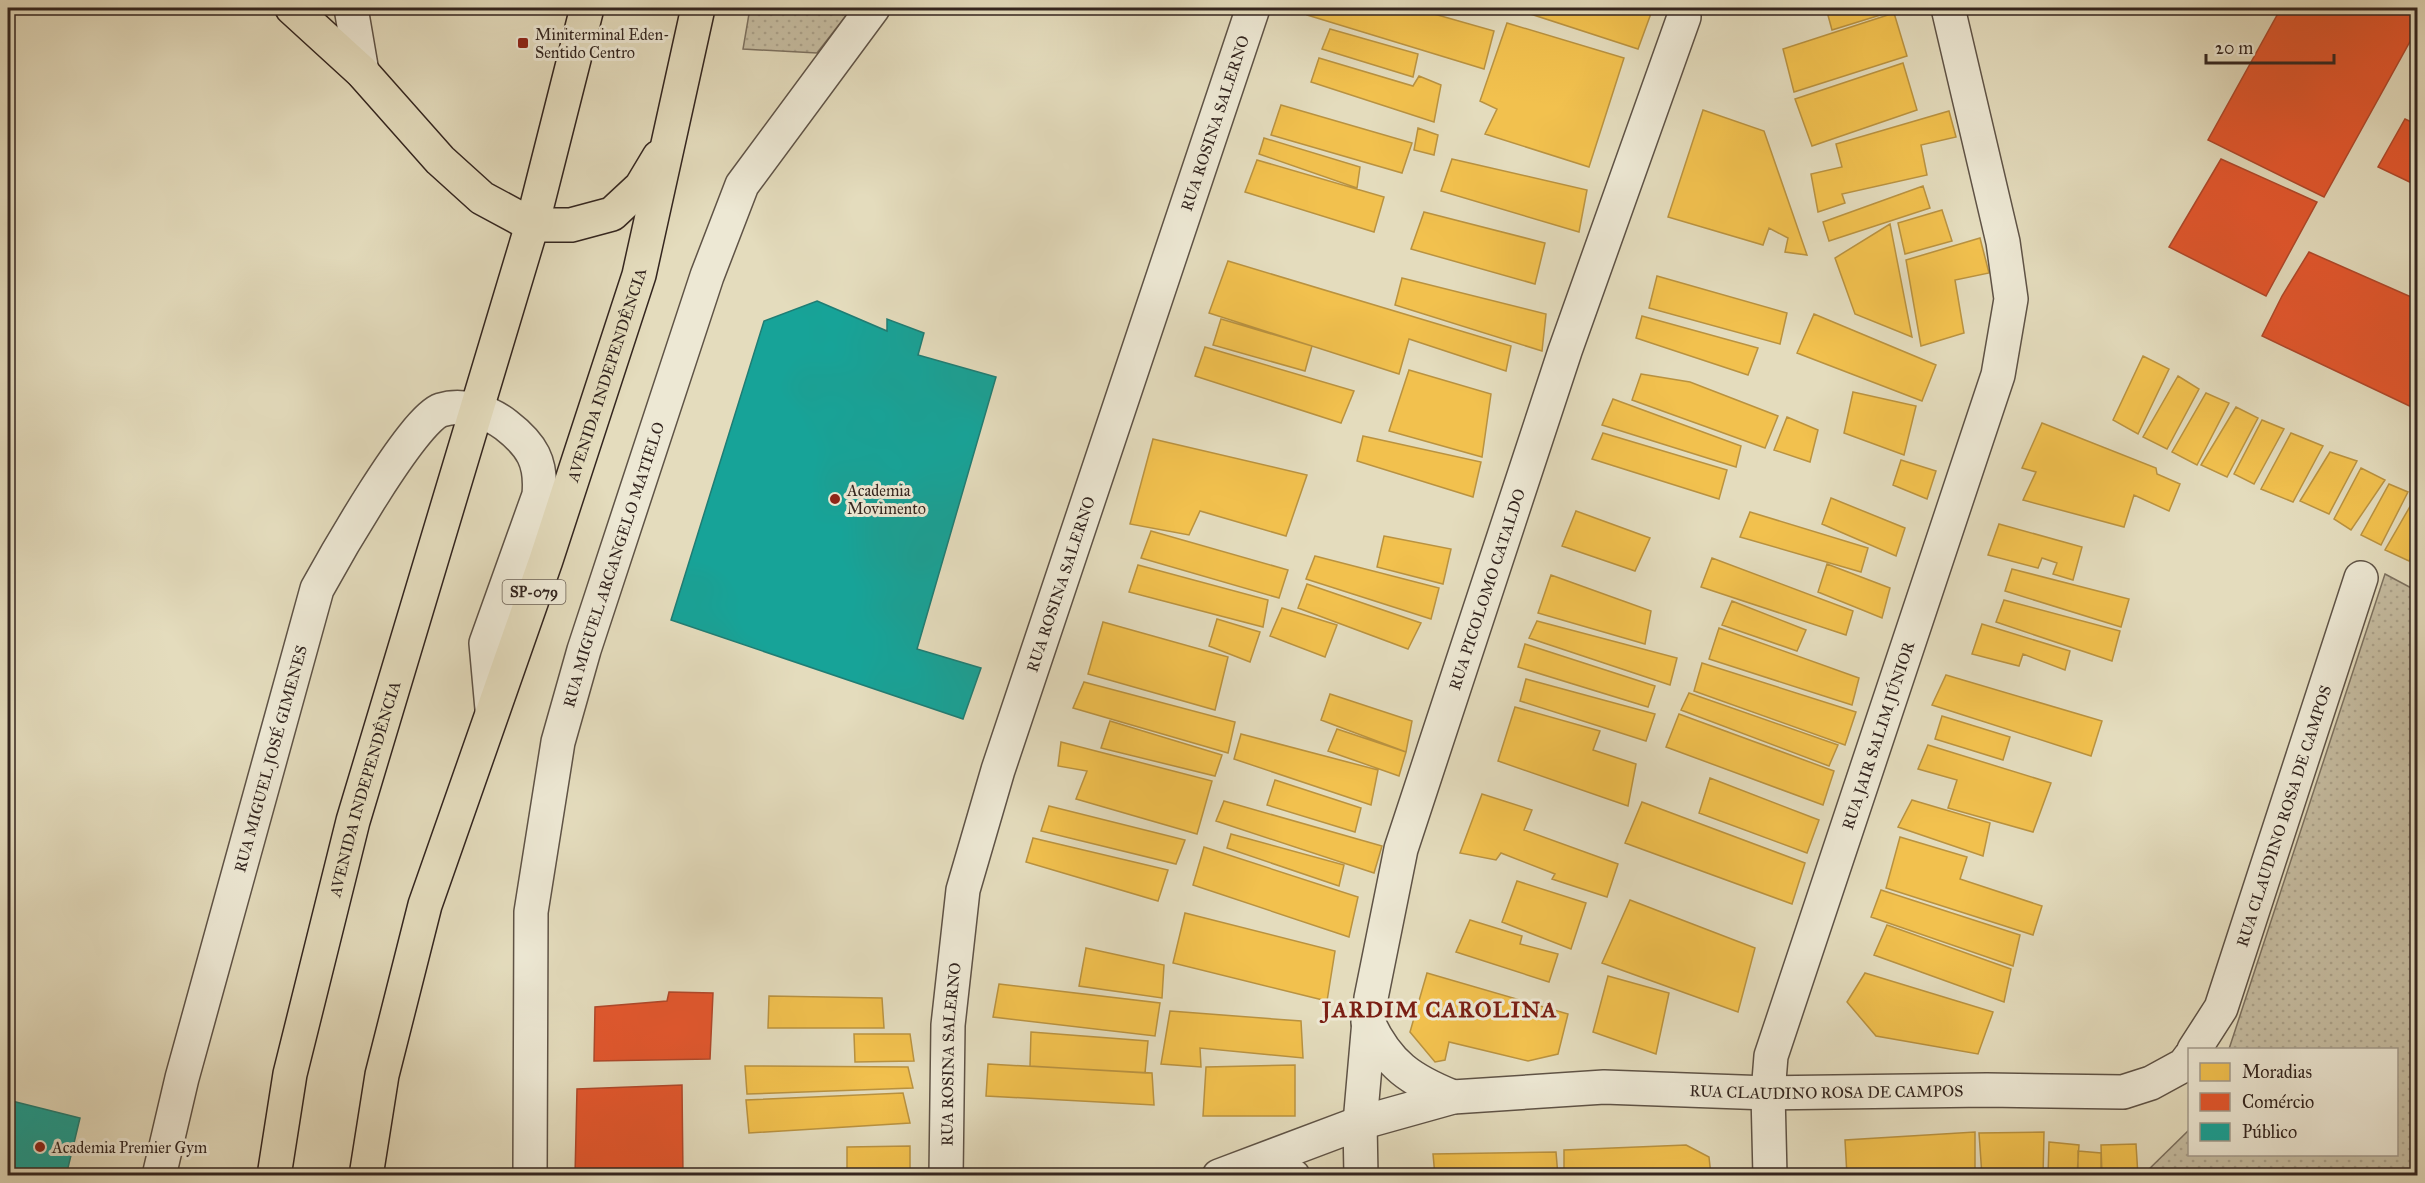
<svg xmlns="http://www.w3.org/2000/svg" width="2425" height="1183" font-family="'IM FELL Great Primer',serif">
<style>
.green{fill:url(#green-dots);stroke:#7c7160;stroke-width:1.5}
.homes{fill:#f2c14e;stroke:#b99240;stroke-width:1.5}
.shops{fill:#e4572e;stroke:#af482a;stroke-width:1.5}
.public{fill:#17a398;stroke:#1f7d74;stroke-width:1.5}
.lines{fill:none;stroke-linecap:round;stroke-linejoin:round}
.minor-casing{stroke:#5f5346;stroke-width:36}
.major-casing{stroke:#33251f;stroke-width:36}
.minor{stroke:#ede8d4;stroke-width:33}
.major{stroke:#e4dcbd;stroke-width:33}
.poi-dot{fill:#8f2418;stroke:#ede8d4;stroke-width:2}
.labels{text-anchor:middle;stroke-width:6;stroke-linejoin:round;paint-order:stroke}
.shield{fill:#ede8d4;stroke:#6b6055;stroke-width:1.5}
.shield-label{font-size:15px;font-weight:bold;fill:#33251f}
.poi-label{font-size:16px;fill:#33251f;stroke:#ede8d4;text-anchor:start}
.street-label{font-size:16px;fill:#33251f;stroke:#ede8d4}
.district-label{font-size:22px;font-weight:bold;letter-spacing:1.5px;fill:#7a1f14;stroke:#ede8d4}
</style>
<defs>
<pattern id="green-dots" width="8" height="8" patternUnits="userSpaceOnUse" patternTransform="scale(1.5)"><rect width="8" height="8" fill="#c6bda2"/><path d="M2 2h.1M6 6h.1" fill="none" stroke="#aba28b" stroke-width="1.8" stroke-linecap="round"/></pattern>
</defs>
<rect width="100%" height="100%" fill="#e4dcbd"/>
<filter id="stains"><feTurbulence type="fractalNoise" baseFrequency=".00333" numOctaves="4"/><feColorMatrix values="0 0 0 0 .2 0 0 0 0 .09 0 0 0 0 .02 0 0 0 .5 -.17"/></filter>
<radialGradient id="worn" r=".72"><stop offset=".6" stop-color="#630" stop-opacity="0"/><stop offset="1" stop-color="#630" stop-opacity=".3"/></radialGradient>
<path class="green" d="M 750,8 L 852,8 L 817,53 L 743,49 Z
M 2385,574 L 2417,591 L 2417,1175 L 2143,1175 L 2189,1130 L 2190,1154 L 2396,1154 L 2396,1050 L 2229,1049 Z"/>
<path class="homes" d="M 1309,8 L 1413,8 L 1494,31 L 1484,69 L 1307,15 Z
M 1512,8 L 1653,8 L 1638,49 Z
M 1826,8 L 1903,8 L 1832,30 Z
M 1894,13 L 1907,56 L 1794,92 L 1783,49 Z
M 1507,23 L 1624,58 L 1589,167 L 1485,134 L 1497,109 L 1480,101 Z
M 1330,29 L 1418,54 L 1413,77 L 1322,49 Z
M 1319,58 L 1413,86 L 1419,76 L 1441,85 L 1434,122 L 1311,82 Z
M 1903,63 L 1917,110 L 1812,146 L 1795,99 Z
M 1281,105 L 1412,143 L 1402,173 L 1271,135 Z
M 1703,110 L 1764,131 L 1807,255 L 1785,252 L 1788,238 L 1769,228 L 1763,245 L 1668,217 Z
M 1949,111 L 1956,137 L 1921,145 L 1927,175 L 1842,194 L 1845,203 L 1818,212 L 1811,174 L 1842,167 L 1836,144 Z
M 1418,128 L 1438,135 L 1434,155 L 1414,150 Z
M 1264,138 L 1360,167 L 1357,188 L 1259,154 Z
M 1452,159 L 1587,190 L 1579,232 L 1441,191 Z
M 1257,160 L 1384,197 L 1374,232 L 1245,192 Z
M 1923,186 L 1930,208 L 1829,241 L 1823,222 Z
M 1942,210 L 1952,241 L 1905,254 L 1898,223 Z
M 1424,212 L 1545,243 L 1535,284 L 1411,249 Z
M 1890,224 L 1912,337 L 1855,314 L 1835,258 Z
M 1980,238 L 1989,273 L 1955,280 L 1964,333 L 1921,346 L 1906,260 Z
M 1228,261 L 1511,346 L 1506,371 L 1409,339 L 1399,374 L 1209,313 Z
M 1657,276 L 1787,313 L 1780,344 L 1649,308 Z
M 1402,278 L 1546,314 L 1542,351 L 1395,305 Z
M 1814,314 L 1936,365 L 1922,401 L 1797,353 Z
M 1642,316 L 1758,348 L 1748,375 L 1636,338 Z
M 1221,319 L 1312,346 L 1305,371 L 1213,345 Z
M 1205,347 L 1354,391 L 1341,423 L 1195,376 Z
M 2143,356 L 2169,369 L 2138,434 L 2113,420 Z
M 1409,370 L 1491,394 L 1482,457 L 1389,431 Z
M 1641,374 L 1690,382 L 1778,416 L 1765,448 L 1632,400 Z
M 2178,376 L 2199,389 L 2167,449 L 2143,437 Z
M 1853,392 L 1916,406 L 1904,455 L 1844,433 Z
M 2206,393 L 2229,403 L 2197,465 L 2172,452 Z
M 1613,399 L 1741,446 L 1736,467 L 1602,425 Z
M 2236,407 L 2258,418 L 2227,477 L 2201,465 Z
M 1787,417 L 1818,430 L 1810,462 L 1774,450 Z
M 2262,420 L 2284,429 L 2254,484 L 2234,474 Z
M 2042,423 L 2156,468 L 2157,474 L 2180,484 L 2169,511 L 2134,495 L 2124,527 L 2023,500 L 2036,472 L 2022,468 Z
M 1603,433 L 1727,470 L 1719,499 L 1592,459 Z
M 2291,433 L 2323,446 L 2293,502 L 2261,489 Z
M 1363,436 L 1481,462 L 1473,497 L 1357,461 Z
M 1153,439 L 1307,475 L 1286,536 L 1200,511 L 1189,535 L 1130,524 Z
M 2330,452 L 2357,461 L 2329,514 L 2300,501 Z
M 1901,460 L 1936,471 L 1927,499 L 1893,485 Z
M 2361,468 L 2385,480 L 2351,530 L 2334,519 Z
M 2389,484 L 2408,492 L 2381,545 L 2361,535 Z
M 2416,496 L 2418,544 L 2409,561 L 2385,550 Z
M 1831,498 L 1905,528 L 1896,556 L 1822,524 Z
M 1576,511 L 1650,538 L 1635,571 L 1562,546 Z
M 1750,512 L 1868,548 L 1861,572 L 1740,537 Z
M 1999,524 L 2082,547 L 2073,580 L 2053,574 L 2057,563 L 2042,558 L 2038,568 L 1988,555 Z
M 1151,531 L 1288,570 L 1279,598 L 1141,558 Z
M 1384,536 L 1451,549 L 1443,584 L 1377,567 Z
M 1315,556 L 1439,588 L 1431,619 L 1306,579 Z
M 1712,558 L 1853,611 L 1846,635 L 1701,587 Z
M 1827,564 L 1890,588 L 1882,618 L 1818,592 Z
M 1138,565 L 1268,600 L 1263,627 L 1129,592 Z
M 2012,569 L 2129,599 L 2121,627 L 2005,591 Z
M 1551,575 L 1651,611 L 1645,644 L 1538,613 Z
M 1307,584 L 1421,623 L 1408,649 L 1298,608 Z
M 2004,600 L 2120,631 L 2112,661 L 1996,622 Z
M 1732,601 L 1806,630 L 1797,651 L 1722,625 Z
M 1282,608 L 1337,625 L 1325,657 L 1270,636 Z
M 1217,619 L 1260,632 L 1250,662 L 1209,646 Z
M 1537,621 L 1677,658 L 1670,685 L 1529,638 Z
M 1103,622 L 1228,657 L 1215,710 L 1088,674 Z
M 1982,624 L 2070,651 L 2065,670 L 2023,654 L 2019,666 L 1972,654 Z
M 1719,628 L 1859,678 L 1852,705 L 1709,659 Z
M 1525,644 L 1655,686 L 1648,707 L 1518,667 Z
M 1702,663 L 1856,712 L 1845,745 L 1694,691 Z
M 1946,675 L 2102,721 L 2091,756 L 1932,705 Z
M 1526,679 L 1655,714 L 1646,741 L 1520,701 Z
M 1084,682 L 1235,722 L 1228,753 L 1073,708 Z
M 1689,693 L 1838,745 L 1829,766 L 1681,710 Z
M 1330,694 L 1412,721 L 1406,752 L 1321,720 Z
M 1515,707 L 1600,731 L 1593,750 L 1636,764 L 1628,806 L 1498,761 Z
M 1679,714 L 1834,771 L 1823,805 L 1666,747 Z
M 1942,716 L 2010,737 L 2003,760 L 1935,739 Z
M 1110,721 L 1222,755 L 1215,776 L 1101,748 Z
M 1337,729 L 1406,752 L 1399,776 L 1328,751 Z
M 1241,734 L 1378,770 L 1371,805 L 1234,759 Z
M 1061,742 L 1212,781 L 1197,834 L 1076,799 L 1087,771 L 1058,766 Z
M 1928,745 L 2051,783 L 2033,832 L 1948,808 L 1957,780 L 1918,769 Z
M 1710,778 L 1819,820 L 1807,853 L 1699,813 Z
M 1275,780 L 1361,808 L 1355,832 L 1267,805 Z
M 1482,794 L 1532,810 L 1524,830 L 1618,864 L 1607,897 L 1552,879 L 1555,874 L 1501,853 L 1496,860 L 1460,853 Z
M 1912,800 L 1990,823 L 1983,856 L 1898,827 Z
M 1224,801 L 1382,846 L 1374,873 L 1216,821 Z
M 1642,802 L 1805,863 L 1792,904 L 1625,843 Z
M 1049,806 L 1185,840 L 1176,864 L 1041,831 Z
M 1231,834 L 1344,865 L 1339,886 L 1227,848 Z
M 1900,837 L 1967,857 L 1960,879 L 2042,906 L 2033,935 L 1886,888 Z
M 1033,838 L 1168,870 L 1158,901 L 1026,862 Z
M 1204,847 L 1358,897 L 1349,937 L 1193,885 Z
M 1517,881 L 1586,903 L 1571,949 L 1502,922 Z
M 1881,890 L 2020,935 L 2013,966 L 1871,917 Z
M 1630,900 L 1755,948 L 1738,1012 L 1602,963 Z
M 1185,913 L 1335,951 L 1327,1001 L 1173,963 Z
M 1470,920 L 1522,936 L 1520,944 L 1558,954 L 1549,982 L 1456,952 Z
M 1887,925 L 2011,969 L 2004,1002 L 1874,955 Z
M 1086,948 L 1164,965 L 1162,998 L 1079,986 Z
M 1427,973 L 1568,1014 L 1558,1054 L 1528,1061 L 1449,1042 L 1445,1060 L 1435,1062 L 1410,1032 Z
M 1865,973 L 1993,1012 L 1978,1054 L 1876,1036 L 1847,1002 Z
M 1608,976 L 1669,993 L 1656,1054 L 1593,1032 Z
M 999,984 L 1160,1003 L 1155,1036 L 993,1017 Z
M 769,996 L 882,998 L 884,1028 L 768,1028 Z
M 1170,1011 L 1301,1021 L 1303,1058 L 1200,1048 L 1201,1067 L 1161,1064 Z
M 1031,1032 L 1148,1041 L 1145,1073 L 1030,1066 Z
M 854,1034 L 910,1034 L 914,1061 L 855,1062 Z
M 988,1064 L 1152,1073 L 1154,1105 L 986,1096 Z
M 1295,1065 L 1295,1116 L 1203,1116 L 1206,1067 Z
M 745,1066 L 908,1067 L 913,1088 L 747,1094 Z
M 903,1093 L 910,1123 L 749,1133 L 746,1100 Z
M 1975,1132 L 1975,1176 L 1847,1176 L 1845,1140 Z
M 2044,1132 L 2043,1176 L 1982,1176 L 1979,1133 Z
M 2049,1142 L 2079,1145 L 2077,1176 L 2048,1176 Z
M 2136,1144 L 2138,1176 L 2102,1176 L 2101,1145 Z
M 1686,1145 L 1709,1157 L 1711,1176 L 1564,1176 L 1564,1150 Z
M 910,1146 L 910,1176 L 847,1176 L 847,1147 Z
M 2078,1151 L 2101,1153 L 2101,1176 L 2078,1176 Z
M 1556,1152 L 1558,1176 L 1435,1176 L 1433,1154 Z"/>
<path class="shops" d="M 2281,8 L 2418,9 L 2418,27 L 2324,197 L 2208,140 Z
M 2405,119 L 2418,125 L 2418,186 L 2378,167 Z
M 2221,159 L 2317,202 L 2266,296 L 2169,247 Z
M 2309,252 L 2418,300 L 2418,410 L 2262,336 L 2282,296 Z
M 669,992 L 713,993 L 710,1059 L 594,1061 L 595,1007 L 667,1001 Z
M 682,1085 L 683,1176 L 575,1176 L 577,1089 Z"/>
<path class="public" d="M 817,301 L 887,331 L 887,319 L 924,333 L 918,355 L 996,377 L 917,649 L 981,668 L 963,719 L 671,620 L 764,321 Z
M 8,1100 L 80,1118 L 66,1176 L 8,1176 Z"/>
<g class="lines">
<defs>
<g id="minor">
<path d="M 351,8 L 362,72"/>
<path d="M 1368,1022 C 1388,1065 1411,1080 1453,1097"/>
<path id="s1" d="M 2194,1050 L 2221,1008 L 2361,578"/>
<path d="M 1243,1171 L 1293,1176"/>
<path id="s2" d="M 159,1176 L 182,1078 L 317,589 C 334,558 413,419 441,410 C 463,403 489,412 506,425 C 532,445 542,462 539,495 L 486,643 L 492,709"/>
<path id="s3" d="M 530,1176 L 531,912 L 558,742 L 584,650 L 707,276 L 742,185 L 873,8"/>
<path id="s4" d="M 946,1176 L 948,1025 L 963,890 L 998,770 L 1253,8"/>
<path id="s5" d="M 1219,1176 L 1360,1123 L 1453,1097 L 1604,1087 L 1768,1093 L 1987,1090 L 2123,1092 L 2151,1083 L 2184,1065 L 2190,1057"/>
<path id="s6" d="M 1361,1176 L 1360,1123 L 1371,998 L 1401,849 L 1565,351 L 1684,17"/>
<path id="s7" d="M 1770,1176 L 1768,1093 L 1771,1056 L 1998,375 L 2011,299 L 2003,242 L 1948,8"/>
</g>
<g id="major">
<path d="M 292,8 L 362,72 L 440,160 L 482,198 L 532,225 L 571,225 L 612,214 L 641,187 L 659,157"/>
<path id="s8" d="M 274,1176 L 290,1074 L 353,821 L 532,225 L 587,8"/>
<path id="s9" d="M 366,1176 L 382,1075 L 425,905 L 546,560 L 639,275 L 698,8"/>
</g>
</defs>
<use href="#minor" class="minor-casing"/>
<use href="#major" class="major-casing"/>
<use href="#minor" class="minor"/>
<use href="#major" class="major"/>
</g>
<g class="poi-dot">
<rect x="517" y="37" width="12" height="12" rx="3"/>
<circle cx="835" cy="499" r="6"/>
<circle cx="40" cy="1147" r="6"/>
</g>
<g class="labels">
<rect class="shield" x="502.5" y="580" width="63" height="24" rx="4.5"/>
<g class="shield-label">
<text x="534" y="597">SP-079</text>
</g>
<g class="poi-label">
<text x="535" y="40">Miniterminal Eden-<tspan x="535" dy="18">Sentido Centro</tspan></text>
<text x="847" y="496">Academia<tspan x="847" dy="18">Movimento</tspan></text>
<text x="52" y="1153">Academia Premier Gym</text>
</g>
<g class="street-label">
<text dy="6" stroke="none"><textPath href="#s4" startOffset="1094">RUA ROSINA SALERNO</textPath></text>
<text dy="6" stroke="none"><textPath href="#s9" startOffset="838">AVENIDA INDEPENDÊNCIA</textPath></text>
<text dy="6" stroke="none"><textPath href="#s3" startOffset="622">RUA MIGUEL ARCANGELO MATIELO</textPath></text>
<text dy="6" stroke="none"><textPath href="#s4" startOffset="608">RUA ROSINA SALERNO</textPath></text>
<text dy="6" stroke="none"><textPath href="#s6" startOffset="604">RUA PICOLOMO CATALDO</textPath></text>
<text dy="6" stroke="none"><textPath href="#s7" startOffset="458">RUA JAIR SALIM JÚNIOR</textPath></text>
<text dy="6" stroke="none"><textPath href="#s2" startOffset="432">RUA MIGUEL JOSÉ GIMENES</textPath></text>
<text dy="6" stroke="none"><textPath href="#s8" startOffset="398">AVENIDA INDEPENDÊNCIA</textPath></text>
<text dy="6" stroke="none"><textPath href="#s1" startOffset="252">RUA CLAUDINO ROSA DE CAMPOS</textPath></text>
<text dy="6" stroke="none"><textPath href="#s4" startOffset="122">RUA ROSINA SALERNO</textPath></text>
<text dy="6" stroke="none"><textPath href="#s5" startOffset="621">RUA CLAUDINO ROSA DE CAMPOS</textPath></text>
</g>
<g class="district-label">
<text x="1440" y="1017">JARDIM CAROLINA</text>
</g>
</g>
<rect width="2425" height="1183" fill="none" stroke="#e4dcbd" stroke-width="30"/>
<rect x="9" y="9" width="2407" height="1165" fill="none" stroke="#33251f" stroke-width="3"/>
<rect x="15" y="15" width="2395" height="1153" fill="none" stroke="#33251f" stroke-width="1.5"/>
<rect x="2188" y="1048" width="210" height="108" fill="#ede8d4" stroke="#a39a8c" stroke-width="1.5"/>
<rect x="2200" y="1063" width="30" height="18" fill="#f2c14e" stroke="#a39a8c" stroke-width="1.5"/>
<text x="2242" y="1078" font-size="18" fill="#33251f">Moradias</text>
<rect x="2200" y="1093" width="30" height="18" fill="#e4572e" stroke="#a39a8c" stroke-width="1.5"/>
<text x="2242" y="1108" font-size="18" fill="#33251f">Comércio</text>
<rect x="2200" y="1123" width="30" height="18" fill="#17a398" stroke="#a39a8c" stroke-width="1.5"/>
<text x="2242" y="1138" font-size="18" fill="#33251f">Público</text>
<path d="M2206 54v9h128v-9" fill="none" stroke="#33251f" stroke-width="3"/>
<text x="2215" y="54" font-size="18" fill="#33251f" stroke="#ede8d4" stroke-width="4.5" paint-order="stroke">20 m</text>
<rect width="100%" height="100%" filter="url(#stains)"/>
<rect width="100%" height="100%" fill="url(#worn)"/>
</svg>
